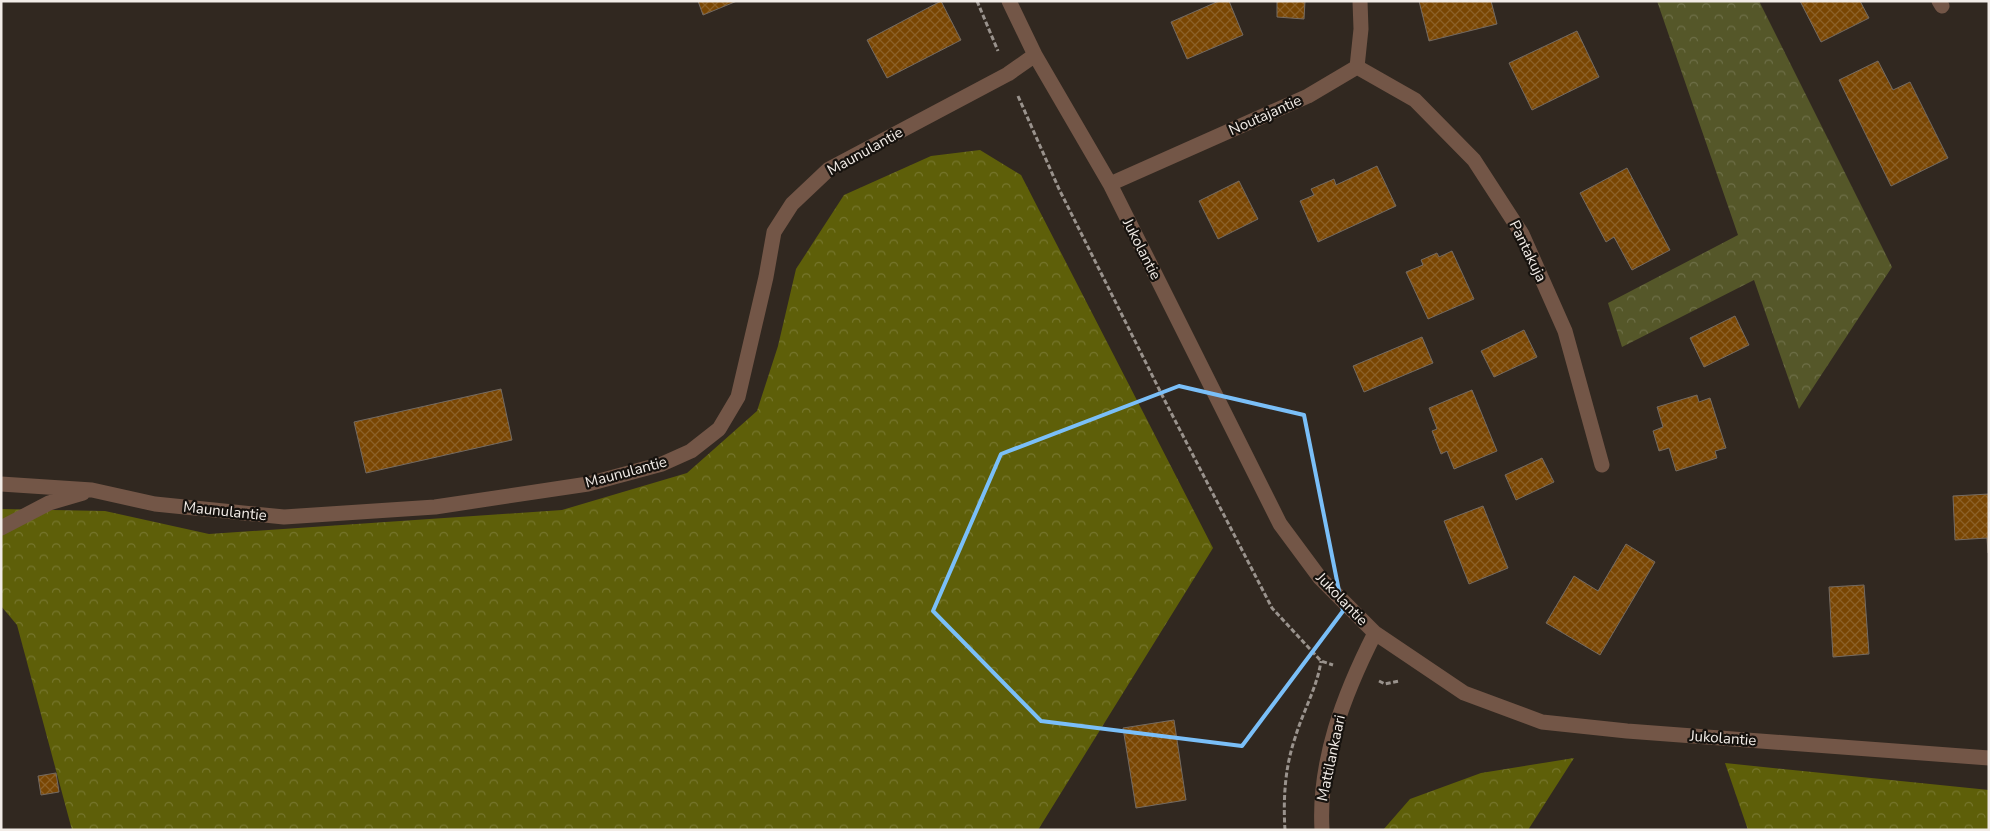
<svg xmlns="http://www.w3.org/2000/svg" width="1990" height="831" font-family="'Nunito Sans',sans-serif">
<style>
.forest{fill:url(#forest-crowns)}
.park{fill:url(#park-crowns)}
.building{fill:url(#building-cross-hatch);stroke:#746a61}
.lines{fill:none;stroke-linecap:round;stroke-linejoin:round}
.path{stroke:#9a938d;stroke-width:3;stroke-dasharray:5 2.5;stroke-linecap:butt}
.minor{stroke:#735647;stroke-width:15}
.marked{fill:none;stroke:#7abff8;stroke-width:4;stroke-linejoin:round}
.labels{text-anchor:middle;stroke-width:4.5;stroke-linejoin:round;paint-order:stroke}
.street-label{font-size:15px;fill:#f2ece7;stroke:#16120e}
</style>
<defs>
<pattern id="forest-crowns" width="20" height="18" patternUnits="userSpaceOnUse" patternTransform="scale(1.25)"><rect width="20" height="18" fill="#5e5f09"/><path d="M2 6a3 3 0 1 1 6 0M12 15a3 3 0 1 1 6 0" fill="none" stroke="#76762d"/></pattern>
<pattern id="park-crowns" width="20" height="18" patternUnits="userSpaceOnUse" patternTransform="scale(1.25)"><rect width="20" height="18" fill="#555729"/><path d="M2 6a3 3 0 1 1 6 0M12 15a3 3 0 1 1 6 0" fill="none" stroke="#6e6f48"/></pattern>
<pattern id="building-cross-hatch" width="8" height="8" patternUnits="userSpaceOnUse" patternTransform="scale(1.25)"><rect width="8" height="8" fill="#794603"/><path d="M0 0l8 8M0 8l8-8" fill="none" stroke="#8c6128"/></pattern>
</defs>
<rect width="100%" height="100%" fill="#312820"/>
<path class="forest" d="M 980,150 L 1021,175 L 1213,548 L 1038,830 L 72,830 L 17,625 L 1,606 L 1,509 L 105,511 L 209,534 L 562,510 L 687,473 L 757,411 L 778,346 L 796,269 L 844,195 L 931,156 Z
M 1574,758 L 1528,830 L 1383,830 L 1410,799 L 1481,773 Z
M 1725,763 L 1989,790 L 1989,830 L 1748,830 Z"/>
<path class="park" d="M 1657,1 L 1759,1 L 1892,267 L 1799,409 L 1754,280 L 1622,347 L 1608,303 L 1738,235 Z"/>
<path class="building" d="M 698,1 L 737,1 L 703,15 Z
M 941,1 L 961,40 L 887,78 L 867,40 Z
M 1219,1 L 1229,1 L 1243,35 L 1187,59 L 1171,22 Z
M 1277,1 L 1305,1 L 1304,19 L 1277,17 Z
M 1419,1 L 1491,1 L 1497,24 L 1429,41 Z
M 1800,1 L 1860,1 L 1869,18 L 1821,42 Z
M 1577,31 L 1599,77 L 1532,110 L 1509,63 Z
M 1878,61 L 1893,90 L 1910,82 L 1948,158 L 1891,186 L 1839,80 Z
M 1377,166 L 1396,206 L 1318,242 L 1300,201 L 1314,195 L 1311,189 L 1334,179 L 1336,185 Z
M 1627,168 L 1670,250 L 1632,270 L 1614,237 L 1606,242 L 1580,193 Z
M 1239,181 L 1258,219 L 1218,239 L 1199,201 Z
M 1452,251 L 1474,299 L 1428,319 L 1406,272 L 1423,265 L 1421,260 L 1437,253 L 1439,257 Z
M 1735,316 L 1749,345 L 1704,367 L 1690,338 Z
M 1524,330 L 1537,357 L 1494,377 L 1481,351 Z
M 1422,337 L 1433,363 L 1364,392 L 1353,366 Z
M 501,389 L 512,440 L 366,473 L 354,422 Z
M 1472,390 L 1497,451 L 1454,469 L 1447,451 L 1441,454 L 1432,431 L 1437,429 L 1429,408 Z
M 1697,395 L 1699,402 L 1710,398 L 1726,448 L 1715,451 L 1717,458 L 1676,471 L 1669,448 L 1659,451 L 1653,431 L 1663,427 L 1657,407 Z
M 1542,458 L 1554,482 L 1516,500 L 1505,475 Z
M 1989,494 L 1989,553 L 1988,553 L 1987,538 L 1955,540 L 1953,496 Z
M 1483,506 L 1508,568 L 1469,584 L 1444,521 Z
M 1626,544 L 1655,562 L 1600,655 L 1546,623 L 1574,576 L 1598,591 Z
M 1864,585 L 1869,654 L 1833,657 L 1829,587 Z
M 1174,720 L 1186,800 L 1136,808 L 1123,728 Z
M 56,773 L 59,792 L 41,795 L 38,776 Z"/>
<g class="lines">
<path class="path" d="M 977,1 L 998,51
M 1018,96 L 1059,189 L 1166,403 L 1272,608 L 1321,661 L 1333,665
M 1379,681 L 1385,684 L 1399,681
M 1285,830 C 1283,799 1285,767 1295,738 C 1303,711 1317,688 1321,661"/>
<path class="minor" d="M 1009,1 L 1035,55 L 1110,184 L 1280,524 L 1320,578 L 1375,633 L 1464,693 L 1542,722 L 1627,731 L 1989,758
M 1939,1 L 1942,6
M 1357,67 L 1415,100 L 1474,160 L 1522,234 L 1565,331 L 1602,465
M 1357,67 L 1361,29 L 1360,1
M 1110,184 L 1308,96 L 1357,67
M 1,484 L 92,490 L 155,504 L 284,517 L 435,507 L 588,484 L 662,464 L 691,451 L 719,429 L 738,397 L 766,277 L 774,232 L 792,204 L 829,169 L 1008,74 L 1035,55
M 1,528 L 49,503 L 83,493
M 1322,830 C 1318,761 1344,694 1375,633"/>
</g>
<path class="marked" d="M 1179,386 L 1304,415 L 1343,611 L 1242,746 L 1041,721 L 933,611 L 1001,454 Z"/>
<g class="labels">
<g class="street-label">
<text transform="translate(1265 115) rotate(-24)" y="5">Noutajantie</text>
<text transform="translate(865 151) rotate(-29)" y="5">Maunulantie</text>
<text transform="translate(1142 249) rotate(63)" y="5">Jukolantie</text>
<text transform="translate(1528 251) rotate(64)" y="5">Pantakuja</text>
<text transform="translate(626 472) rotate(-15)" y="5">Maunulantie</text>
<text transform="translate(225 511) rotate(6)" y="5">Maunulantie</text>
<text transform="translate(1342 599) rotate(46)" y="5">Jukolantie</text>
<text transform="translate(1723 738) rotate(4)" y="5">Jukolantie</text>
<text transform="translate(1331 758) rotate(-78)" y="5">Mattilankaari</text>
</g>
</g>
<rect width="1990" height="831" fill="none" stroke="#f2ece7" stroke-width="5"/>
</svg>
